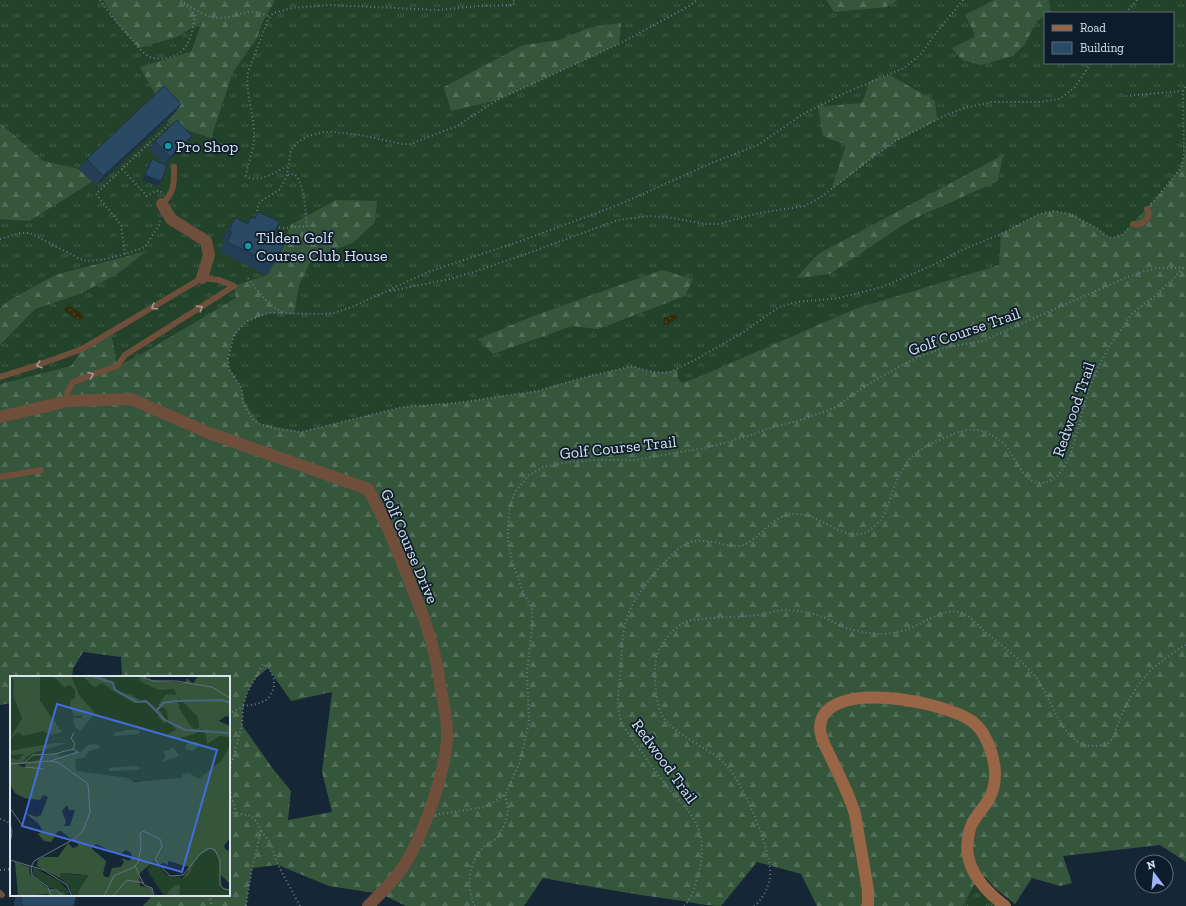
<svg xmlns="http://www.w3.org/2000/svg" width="1186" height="906" font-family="'Zilla Slab',serif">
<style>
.grass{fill:url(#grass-tufts);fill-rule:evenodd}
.forest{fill:url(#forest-firs);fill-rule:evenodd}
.sand{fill:url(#sand-dots)}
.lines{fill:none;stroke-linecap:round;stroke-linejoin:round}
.path{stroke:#6a7985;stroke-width:2;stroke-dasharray:1 3;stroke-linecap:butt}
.lane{stroke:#6f4e3b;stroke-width:6}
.street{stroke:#6f4e3b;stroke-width:12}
.secondary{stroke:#986546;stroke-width:12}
.wall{fill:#243f55}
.shaded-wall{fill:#1d3345}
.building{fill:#2a4963;stroke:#1d3345}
.oneway{stroke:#a49994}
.culture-dot{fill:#0f9aa8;stroke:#0c1c2b;stroke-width:1.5}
.labels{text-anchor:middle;stroke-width:3.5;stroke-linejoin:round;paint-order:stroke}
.poi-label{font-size:16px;fill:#d9e4ee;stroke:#0c1c2b;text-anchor:start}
.street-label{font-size:16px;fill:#d9e4ee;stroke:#0c1c2b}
.inset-river{fill:none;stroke:#466581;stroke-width:2}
.inset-road{fill:none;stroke:#63727f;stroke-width:1}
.view{fill:#436cdc;fill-opacity:0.15;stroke:#436cdc;stroke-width:2}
.inset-edge{fill:none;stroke:#d9e4ee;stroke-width:2}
</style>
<defs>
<pattern id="grass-tufts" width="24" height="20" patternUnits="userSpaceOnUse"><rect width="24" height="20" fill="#23422a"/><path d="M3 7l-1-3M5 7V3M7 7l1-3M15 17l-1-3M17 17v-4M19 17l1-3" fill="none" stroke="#425d49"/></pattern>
<pattern id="forest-firs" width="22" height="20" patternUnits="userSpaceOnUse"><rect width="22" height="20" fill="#36563c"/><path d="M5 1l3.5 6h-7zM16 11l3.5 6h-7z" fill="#526e58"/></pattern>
<pattern id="sand-dots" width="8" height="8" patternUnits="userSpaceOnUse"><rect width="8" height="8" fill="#332b0a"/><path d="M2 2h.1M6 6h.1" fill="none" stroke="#504a2e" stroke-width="1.8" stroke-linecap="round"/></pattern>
</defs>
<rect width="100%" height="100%" fill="#152635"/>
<path class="grass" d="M 0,0 L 1186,0 L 1186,197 L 1133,252 L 721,380 L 325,474 L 0,417 ZM 1045,13 L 1173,13 L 1173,63 L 1045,63 Z
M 974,885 L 997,906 L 963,906 Z"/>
<path class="forest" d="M 103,0 L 275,0 L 262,23 L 257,38 L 233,72 L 211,138 L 169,124 L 157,97 L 140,67 L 191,52 L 202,22 L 177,37 L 139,48 L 116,22 Z
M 826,0 L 898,0 L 886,7 L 834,12 Z
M 994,0 L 1049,0 L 1051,13 L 1045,13 L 1045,16 L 1037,21 L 1025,44 L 1013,56 L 981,65 L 962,60 L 952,48 L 976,36 L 965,15 Z
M 621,23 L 619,44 L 497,100 L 451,111 L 444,87 L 523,45 L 560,40 L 588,28 Z
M 890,75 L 935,101 L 937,120 L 897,140 L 872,158 L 831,190 L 846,145 L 823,136 L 818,107 L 862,103 L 870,81 Z
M 0,123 L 43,161 L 79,169 L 92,182 L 29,221 L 0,219 Z
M 1186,140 L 1186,862 L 1160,845 L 1063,856 L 1072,883 L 1060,886 L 1032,878 L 1015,904 L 996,889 L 984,876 L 974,885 L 963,906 L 817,906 L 801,874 L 757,862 L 721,906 C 706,906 691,902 676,900 C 631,894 587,886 543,878 L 524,906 L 406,906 L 381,894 L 329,886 L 278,865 L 252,868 L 246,906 L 143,906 L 151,897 L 150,895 L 229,895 L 229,677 L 122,677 L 121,657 L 83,652 L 73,669 L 72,677 L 11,677 L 11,703 L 0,705 L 0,384 L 71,366 L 82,349 L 111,332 L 117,366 L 140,355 L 236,298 L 234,286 L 267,275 L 291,225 L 336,200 L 377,201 L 375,222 L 354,242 L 312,259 L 299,285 L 294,314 L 268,313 L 246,322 L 234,335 L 231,344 L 228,359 L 229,369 L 240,385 L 246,405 L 260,424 L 301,432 L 403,407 L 456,403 L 537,391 L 582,378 L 633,366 C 647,372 663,375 677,369 L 678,379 L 682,383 L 701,376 L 855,309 L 999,265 L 1001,234 L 1039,214 L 1054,211 L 1070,214 L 1097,228 L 1108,237 L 1112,238 L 1122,235 L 1159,195 L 1181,168 L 1185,154 ZM 268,668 L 291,701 L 332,692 L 322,772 L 332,812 L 288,820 L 291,791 L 273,769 L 242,725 L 243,706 L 247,693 L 255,679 Z
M 1003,155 L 998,181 L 909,221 L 830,274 L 796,278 L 818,254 Z
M 147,251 L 117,274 L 82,293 L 35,309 L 0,345 L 0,308 L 10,300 L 55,275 Z
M 662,270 L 693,279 L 685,296 L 598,329 L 572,326 L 493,354 L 478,339 L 528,318 Z"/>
<path class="sand" d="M 68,306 C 73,307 81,312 83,317 L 82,319 L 78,320 L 65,311 L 64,309 Z
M 674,314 L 677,316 L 677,319 L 671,322 L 667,325 L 663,324 L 664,318 Z"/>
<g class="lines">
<path class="path" d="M 100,0 C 110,14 121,28 133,41 C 137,46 142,52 148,56 C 153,59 160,59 166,58 C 188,56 193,33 195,14 L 180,0
M 963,0 L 936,33 L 921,54 L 904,68 L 847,92 L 803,114 L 758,145 L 714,162 L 618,205 L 521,241 L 428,272 L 352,307 L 334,313 L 322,314 L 268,313 L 257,317 L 246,322 L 234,335 L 228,359 L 229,369 L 242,389 L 243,404 L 254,421 L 260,424 L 277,429 L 301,432 L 403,407 L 456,403 L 537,391 L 582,378 L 633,366 L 640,369 L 660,373 L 670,372 L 695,360 L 745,331 L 779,307 L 797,302 L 839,298 L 882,287 L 931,266 L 962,250 L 1001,234 L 1039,214 L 1054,211 L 1070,214 L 1097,228 L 1108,237 L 1112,238 L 1122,235 L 1128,229
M 184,3 C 195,9 208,19 221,18 C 244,16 246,6 270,17
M 1126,13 L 1137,0
M 1126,96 L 1182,91
M 287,166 C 277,172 258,184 246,176 C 248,161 255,148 254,134 C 254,113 245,93 248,72 L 268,20 L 273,13 L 292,8 L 330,5 L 438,10 L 478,6 L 513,5 L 515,2 L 513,0
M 122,169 L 147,196 L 155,191 L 160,191 L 163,193
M 1151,204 L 1181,168 L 1184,154 L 1183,91 L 1186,85
M 257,215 L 258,205 L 261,201 L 279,190 L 283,184 L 287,175 L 291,150 L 299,141 L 308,136 L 324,132 L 333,132 L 361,135 L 402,144 L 411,144 L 418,141 L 457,126 L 497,100 L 619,44 L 689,6 L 697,0
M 275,227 L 284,228 L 307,226 C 305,212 305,183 294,174 L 287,175
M 0,239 L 20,233 L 30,233 L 78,258 L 86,261 L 102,260 L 125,254 L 145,247 L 159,225 L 160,221
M 125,254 L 121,225 L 96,194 L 169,124
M 248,278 C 259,292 267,305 284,313
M 390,291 L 450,279 L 477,271 L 523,255 L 618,220 L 650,216 L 673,218 L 705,224 L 718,224 L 759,213 L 805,206 L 821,197 L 872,158 L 897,140 L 948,114 L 968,107 L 992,102 L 1040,102 L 1060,99 L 1075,87 L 1091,63
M 229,714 L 243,706 L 258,704 L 268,699 L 274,688 L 274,679 L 269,668 L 263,664 L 247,693 L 243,706 L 242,725 L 229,773
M 229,781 L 230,791 L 236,813
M 229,812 L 251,816 L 257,822 L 261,831 L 252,868 L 246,906
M 439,814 L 485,807 L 505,795 L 520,762 L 529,722 L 527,672 L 532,628 L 532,609 L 522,589 L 512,561 L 508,541 L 508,525 L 510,507 L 515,492 L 528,476 L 543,467 L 563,463 L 591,460 L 635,460 L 709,447 L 742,438 L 776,426 L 798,421 L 834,408 L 870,383 L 900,366 L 923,355 L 945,348 L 982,341 L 1130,276 L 1156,268 L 1186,268
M 0,819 L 11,823
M 261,831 L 270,842 L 278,865 L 300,906
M 0,870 L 11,869
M 209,895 L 212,906
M 475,906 C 466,887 468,864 483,848 C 487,844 494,841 498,837 C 502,831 507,818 508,811 C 508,806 506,800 505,795
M 684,906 C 692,898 695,886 698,875 C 702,860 704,847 699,831 C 695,815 680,802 670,790 C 658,775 647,760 636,744 C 632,738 627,732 623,725 C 614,706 620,685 621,664 C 622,638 623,616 639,594 C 649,579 674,548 690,542 C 697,540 706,541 713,542 C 724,544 735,549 746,544 C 764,534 775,512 798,514 C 822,515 843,542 867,532 C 870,530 873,527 876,525 C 889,511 888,502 895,485 C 906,458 916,450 942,439 C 950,435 960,431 969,430 C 983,428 999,437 1008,449 C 1020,466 1030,497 1057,476 C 1071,465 1080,420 1085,402 C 1094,374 1105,350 1123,327 C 1126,322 1129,317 1133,313 C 1139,307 1148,302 1155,296 C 1165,287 1174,278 1183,268
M 754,906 C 762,900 769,887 770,877 C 773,853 743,783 726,765 C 710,747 671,735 661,713 C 655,700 653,669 657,655 C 662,641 676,624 691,620 C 695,619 699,620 703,619 C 722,617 740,617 758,615 C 766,614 774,611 783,610 C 795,610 808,612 820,616 C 827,618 833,622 839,625 C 851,630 867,634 880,634 C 889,634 900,632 909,629 C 926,622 949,603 968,616 C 976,622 982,630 990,636 C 1005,648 1021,660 1034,675 C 1056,701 1062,760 1109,743 C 1116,734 1116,728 1120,718 C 1134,689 1143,674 1170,655 C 1175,652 1180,648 1186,645"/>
<path class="lane" d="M 162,204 C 175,192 174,183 174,167
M 1133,224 C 1140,226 1148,221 1149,213 L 1147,209
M 0,377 L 35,366 L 82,349 L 202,278 L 219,280 L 234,286 L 125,355 L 117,366 L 73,382 L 67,393 L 68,401
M 0,477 L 41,470
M 0,893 L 2,895"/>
<path class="street" d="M 162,204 L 171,219 L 206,241 L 209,255 L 202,278
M 0,417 L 68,401 L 131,399 L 209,433 L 368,489 C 384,517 396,547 408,577 C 414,594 422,610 427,628 C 434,648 438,669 441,690 C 444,706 448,723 447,740 C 444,777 420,847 397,875 C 389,886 378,896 368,906"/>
<path class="secondary" d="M 868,906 L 868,890 L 855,814 C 849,794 839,775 830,756 C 826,748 820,738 820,728 C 821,676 948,702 973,722 C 979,727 984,734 987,741 C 995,759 999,781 989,799 C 984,808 976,815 972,824 C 969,829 969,834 968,839 C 963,867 984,890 1005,906"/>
</g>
<path class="wall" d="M 181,104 L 174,114 L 96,186 L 79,169 L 87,159 Z
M 155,141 L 186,144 L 164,165 L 149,149 Z
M 152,159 L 161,181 L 157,186 L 142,180 L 148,165 Z
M 258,212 L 274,233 L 274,264 L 267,275 L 220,252 L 225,242 L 222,241 L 228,228 L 235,218 L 246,223 L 251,217 L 253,218 Z
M 16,895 L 76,895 L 74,906 L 14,906 L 14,903 Z"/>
<path class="shaded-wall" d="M 181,104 L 174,114 L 96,186 L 103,176 Z
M 192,136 L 186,144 L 164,165 L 170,157 Z
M 145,175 L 161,181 L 157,186 L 142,180 Z"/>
<path class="building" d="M 164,86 L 181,104 L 103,176 L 87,159 Z
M 177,120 L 192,136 L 170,157 L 155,141 Z
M 152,159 L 167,166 L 161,181 L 145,175 Z
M 258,212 L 280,222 L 274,233 L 286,239 L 274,264 L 227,242 L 232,232 L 229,231 L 235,218 L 248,224 L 251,217 L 255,219 Z
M 21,895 L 76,895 L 76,896 L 74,906 L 22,906 L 21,904 Z"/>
<defs><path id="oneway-chevron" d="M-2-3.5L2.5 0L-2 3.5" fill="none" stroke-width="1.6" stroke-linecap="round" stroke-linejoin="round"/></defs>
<g class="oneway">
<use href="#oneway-chevron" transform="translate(154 307) rotate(149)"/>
<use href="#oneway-chevron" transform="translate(200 308) rotate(-32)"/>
<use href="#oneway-chevron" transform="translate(39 365) rotate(161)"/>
<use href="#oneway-chevron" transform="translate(91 375) rotate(-21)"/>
</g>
<g class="culture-dot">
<circle cx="168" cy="146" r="4"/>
<circle cx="248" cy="246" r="4"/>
</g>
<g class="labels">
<g class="poi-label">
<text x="176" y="152">Pro Shop</text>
<text x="256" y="243">Tilden Golf<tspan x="256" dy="18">Course Club House</tspan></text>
</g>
<g class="street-label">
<text transform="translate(964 331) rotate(-19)" y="6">Golf Course Trail</text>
<text transform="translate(1073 409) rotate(-71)" y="6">Redwood Trail</text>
<text transform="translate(618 447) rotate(-6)" y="6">Golf Course Trail</text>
<text transform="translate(410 546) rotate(67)" y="6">Golf Course Drive</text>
<text transform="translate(665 761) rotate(54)" y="6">Redwood Trail</text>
</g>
</g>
<g transform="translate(10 676)">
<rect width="220" height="220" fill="#152635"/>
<path d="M 0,0 L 131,0 L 139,4 L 159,5 L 220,57 L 217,83 L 190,106 L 73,104 L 13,88 L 0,88 ZM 144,185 L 157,199 L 171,201 L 171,204 L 179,208 L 163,214 L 157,218 L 160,220 L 154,220 L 137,194 ZM 23,191 L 49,205 L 60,217 L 55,220 L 54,216 L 40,212 L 23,198 ZM 50,197 L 68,199 L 74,197 L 80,199 L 69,214 L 68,220 L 63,220 L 59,210 L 50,202 Z" fill="#23422a"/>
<path d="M 0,0 L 30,0 L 30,25 L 52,56 L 42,59 L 33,55 L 13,60 L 8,56 L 0,63 L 12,42 L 3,19 L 4,4 ZM 43,0 L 61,0 L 69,19 L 85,37 L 70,55 L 65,51 L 63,42 L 71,42 L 73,39 L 64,40 L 60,29 L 61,23 L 65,23 L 65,14 L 60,9 L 54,11 ZM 72,0 L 94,0 L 98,5 L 102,4 L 107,15 L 115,19 L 120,17 L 130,25 L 136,24 L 150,35 L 156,44 L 155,48 L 148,41 L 149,38 L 136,27 L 124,27 L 91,7 L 86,11 L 83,10 ZM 131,0 L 139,4 L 175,7 L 177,2 L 183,8 L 188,0 L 220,0 L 220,41 L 216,40 L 209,45 L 220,50 L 220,61 L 209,60 L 197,68 L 196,59 L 191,53 L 185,58 L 166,63 L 159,62 L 158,58 L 166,54 L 158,43 L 157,34 L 148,29 L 156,18 L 167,19 L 164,13 L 149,14 L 133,7 L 129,4 ZM 168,21 L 188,41 L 189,52 L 185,53 L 180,49 L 169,32 ZM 116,54 L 125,54 L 130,55 L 129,58 L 104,60 L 104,57 ZM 184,66 L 189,67 L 189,70 L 182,75 L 175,73 L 177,67 ZM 44,67 L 57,67 L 24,77 L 16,81 L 13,88 L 7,89 L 15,91 L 16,87 L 29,84 L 31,80 L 49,77 L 49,81 L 72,75 L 78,69 L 85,68 L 90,70 L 89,72 L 79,75 L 74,82 L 65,83 L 66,95 L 118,102 L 124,106 L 172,102 L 173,98 L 179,97 L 189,103 L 211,85 L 220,69 L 220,162 L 214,170 L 216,174 L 220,175 L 220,208 L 211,199 L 200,220 L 160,220 L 157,218 L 159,215 L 165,209 L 177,210 L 171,204 L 178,195 L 179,191 L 158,185 L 158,189 L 153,187 L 149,189 L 144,185 L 129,198 L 130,210 L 142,212 L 143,220 L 68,220 L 69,214 L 79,199 L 50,197 L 50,202 L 27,190 L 28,184 L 33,181 L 48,181 L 58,167 L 63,172 L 68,170 L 68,168 L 51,155 L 48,155 L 41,166 L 34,165 L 28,158 L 33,155 L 28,147 L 15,137 L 27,141 L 31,139 L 38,121 L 33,119 L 30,124 L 14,122 L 5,117 L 0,109 L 0,82 L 8,84 L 14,78 L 0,79 L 0,75 ZM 57,129 L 59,134 L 65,134 L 60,150 L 54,150 L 56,146 L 52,135 ZM 86,168 L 109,179 L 116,174 L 121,177 L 122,182 L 119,185 L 111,182 L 114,186 L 111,191 L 102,192 L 99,201 L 95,201 L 93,198 L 96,185 L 81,172 ZM 161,72 L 164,72 L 169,80 L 152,86 L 156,80 L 153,74 L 159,75 ZM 126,90 L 130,92 L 128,94 L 100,95 L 98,92 ZM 5,186 L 19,191 L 20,198 L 40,214 L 54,216 L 55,220 L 37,220 L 40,218 L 8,220 Z" fill="#36563c" fill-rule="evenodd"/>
<path d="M 201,172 L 208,179 L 212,211 L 220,214 L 220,220 L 169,220 L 171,204 L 179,198 L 186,182 Z" fill="#23422a"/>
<path class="inset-river" d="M 82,0 L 103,7 L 105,14 L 127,26 L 136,25 L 155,44 L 175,54 L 220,57M 147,34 L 153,27 L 167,25 L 212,24 L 220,27"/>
<path class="inset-road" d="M 131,0 L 143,5 L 166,5 L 202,11 L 220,22M 63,73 L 65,68 L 61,62 L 64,57M 0,88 L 41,85 L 49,87 L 78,108 L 80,136 L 73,155 L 64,163 L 24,185 L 21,191 L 22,199 L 38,211 L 41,220M 13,88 L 23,79 L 44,78 L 63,73 L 68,76 L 41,85M 15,91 L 34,93M 0,132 L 12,149M 0,147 L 2,156 L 0,168M 0,184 L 34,194 L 57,209 L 62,220M 125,190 L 134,209 L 142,212 L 144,220M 40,214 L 47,214 L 52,220M 94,220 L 104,200 L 122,192 L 128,187 L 131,171 L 130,158 L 133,155 L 150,163 L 152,170 L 145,184 L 160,200 L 173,199 L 191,177 L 199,172 L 205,174 L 210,185 L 210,209 L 214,213 L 220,214M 103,220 L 117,204 L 134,207"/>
<path class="view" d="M 47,28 L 207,74 L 172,196 L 12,150 Z"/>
<rect width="220" height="220" class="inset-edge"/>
</g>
<rect x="1044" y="12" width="130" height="52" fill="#0c1c2b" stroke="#5e6c79"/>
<rect x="1052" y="25" width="20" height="6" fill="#986546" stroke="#5e6c79"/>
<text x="1080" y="32" font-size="12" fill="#d9e4ee">Road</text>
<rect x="1052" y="42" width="20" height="12" fill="#2a4963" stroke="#5e6c79"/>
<text x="1080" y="52" font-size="12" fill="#d9e4ee">Building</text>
<g transform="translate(1154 874) rotate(344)"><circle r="19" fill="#0c1c2b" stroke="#5e6c79"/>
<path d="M0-3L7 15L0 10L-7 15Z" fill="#a1b3fd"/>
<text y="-6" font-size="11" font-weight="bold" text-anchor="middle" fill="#d9e4ee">N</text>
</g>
</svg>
